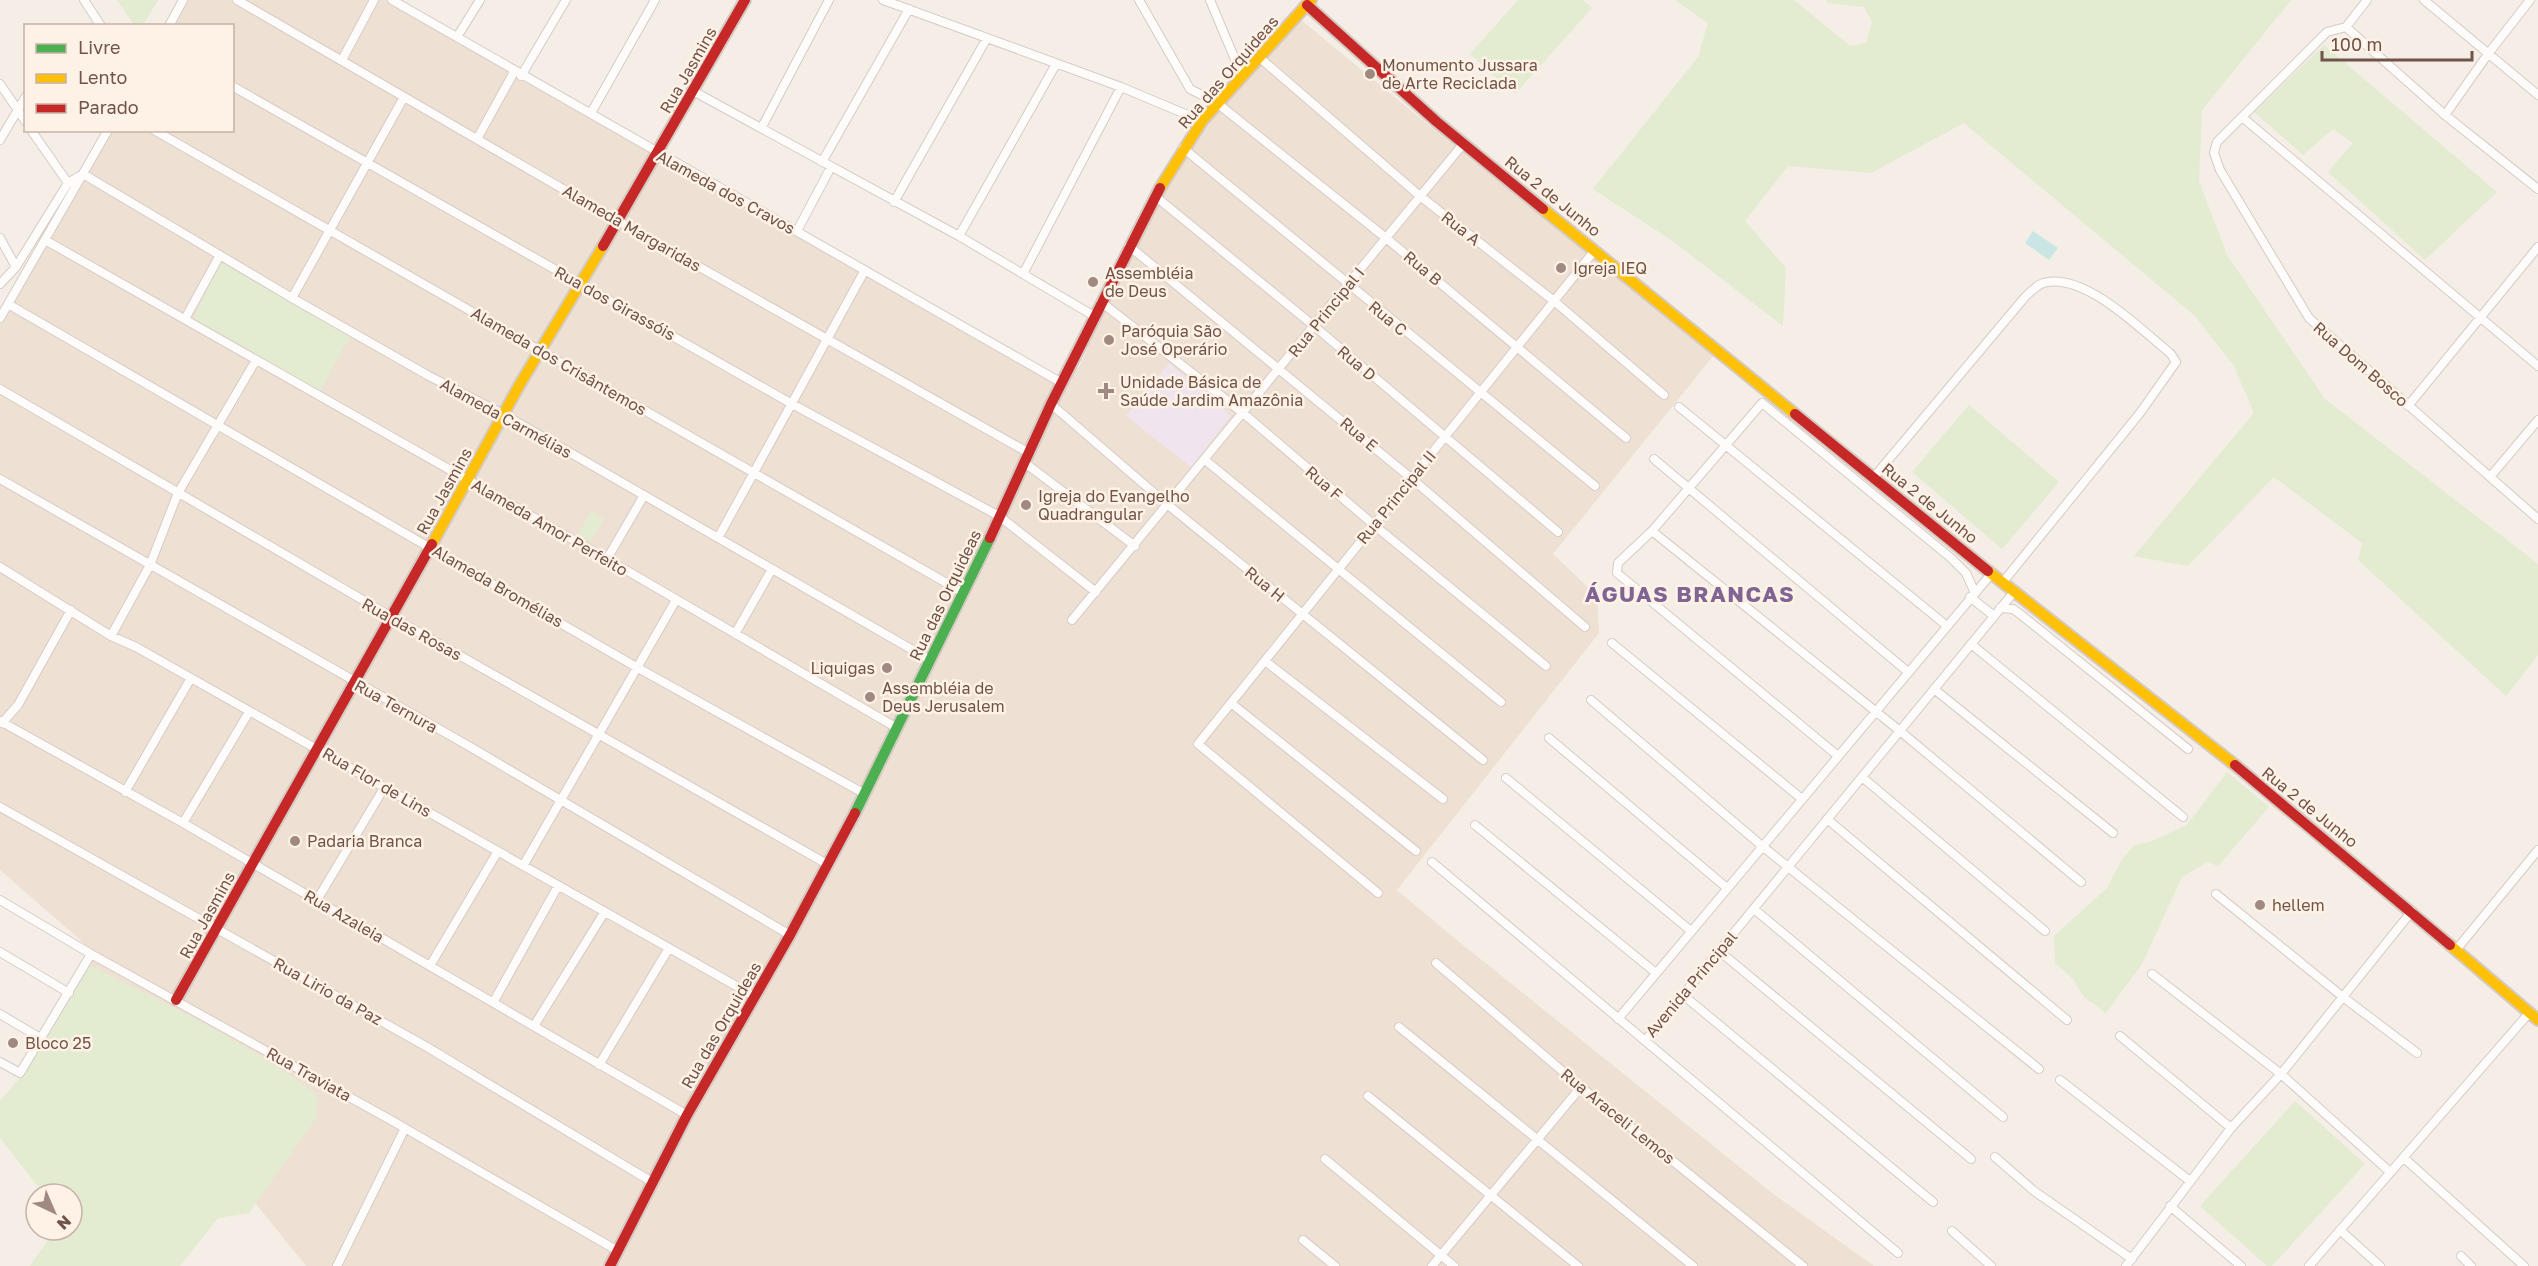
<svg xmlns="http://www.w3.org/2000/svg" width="2538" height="1266" font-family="'Golos Text',sans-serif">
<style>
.residential{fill:#eee0d3}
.education{fill:#f0e5ef}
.green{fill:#e3ebd1}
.water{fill:#c9e6e4}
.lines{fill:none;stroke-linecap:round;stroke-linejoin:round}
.street-casing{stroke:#d6cbc5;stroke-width:10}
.fast-casing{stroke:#d5cac3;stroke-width:14}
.slow-casing{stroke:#d5cac3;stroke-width:14}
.jam-casing{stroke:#d5cac3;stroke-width:14}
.street{stroke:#fefcfb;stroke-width:8}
.fast{stroke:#4caf50;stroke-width:10}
.slow{stroke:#ffc107;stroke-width:10}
.jam{stroke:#c62828;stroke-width:10}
.poi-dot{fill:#9f8980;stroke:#fef2e6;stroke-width:2}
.labels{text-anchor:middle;stroke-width:5;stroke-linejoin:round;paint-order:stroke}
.poi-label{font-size:16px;fill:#715349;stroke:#fef2e6;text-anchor:start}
.street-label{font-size:16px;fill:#715349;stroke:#fef2e6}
.district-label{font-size:22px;font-weight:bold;letter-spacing:1.5px;fill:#7f6494;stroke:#fef2e6}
</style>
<rect width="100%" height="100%" fill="#f5eee6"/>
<path class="residential" d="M 180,0 L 393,0 L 1062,382 L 1079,367 L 1137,239 L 1177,159 L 1260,58 L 1301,20 L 1471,160 L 1595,250 L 1718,350 L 1553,554 L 1597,596 L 1599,633 L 1397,890 L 1448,933 L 1772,1193 L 1874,1266 L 306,1266 L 137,1056 L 69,993 L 94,952 L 0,870 L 0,314 L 105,131 L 232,130 L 232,26 L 165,25 Z"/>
<path class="education" d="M 1169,363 L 1231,416 L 1191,467 L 1126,416 Z"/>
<path class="green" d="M 117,0 L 158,0 L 143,25 L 135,26 Z
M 1518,0 L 1583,0 L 1592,8 L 1515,94 L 1470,54 Z
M 1675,0 L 1794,0 L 1850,46 L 1866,43 L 1872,22 L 1864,7 L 1828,3 L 1826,0 L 2291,0 L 2202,110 L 2199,181 L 2227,255 L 2325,399 L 2538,564 L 2538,655 L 2506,696 L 2358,560 L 2362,543 L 2274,477 L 2188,566 L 2134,556 L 2254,413 L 2234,366 L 2195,316 L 1964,123 L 1871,173 L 1788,166 L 1745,221 L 1786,268 L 1783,326 L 1674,242 L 1593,189 L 1698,57 L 1708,23 Z
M 2324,45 L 2497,192 L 2425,260 L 2328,172 L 2353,143 L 2333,129 L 2303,155 L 2254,112 Z
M 221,260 L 351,335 L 320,391 L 192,321 Z
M 1969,405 L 2059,482 L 2002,549 L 1912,472 Z
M 591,511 L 604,519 L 591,541 L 578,534 Z
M 2227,772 L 2269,807 L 2218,866 L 2207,862 L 2182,877 L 2142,964 L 2106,1013 L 2084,997 L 2073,979 L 2055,963 L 2054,936 L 2107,888 L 2121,861 L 2134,845 L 2150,842 L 2187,825 Z
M 90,965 C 167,1005 247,1041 316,1094 L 317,1117 L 249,1213 L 218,1218 L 180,1266 L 30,1266 L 53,1233 L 52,1230 L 72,1230 L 72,1194 L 44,1194 L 0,1138 L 0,1101 L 19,1079 Z
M 2295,1101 L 2365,1164 L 2272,1266 L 2267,1266 L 2200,1206 Z"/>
<path class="water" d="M 2033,231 L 2058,248 L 2049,260 L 2025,243 Z"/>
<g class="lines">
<defs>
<path id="street" d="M 84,0 L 101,26
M 237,0 L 618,221 L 1029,453
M 392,0 L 1062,383
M 883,0 L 1121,87 L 1202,121
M 1139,0 L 1190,89 L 1217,103 L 1386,238 L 1626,438
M 1210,0 L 1234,57 L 1245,73
M 2424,0 L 2538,95
M 169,26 L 183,0
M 2346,27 L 2367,0
M 457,37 L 480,0
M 1260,58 L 1420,196 L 1554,301 L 1664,395
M 342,60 L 374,0
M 521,76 L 566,0
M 0,84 L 26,122
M 232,86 L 792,404 L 999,516 L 1096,592
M 693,91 L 959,236 L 1094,316
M 591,113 L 655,0
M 2445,115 L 2488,54 L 2530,0
M 2242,117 L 2538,366
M 762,127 L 829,0
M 31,130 L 68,183 L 83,174 L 292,298 L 429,376 L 503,414 L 930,660
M 154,130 L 964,593
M 477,139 L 514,72
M 0,140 L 26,96
M 1183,148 L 1595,486
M 822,162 L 909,9
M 2538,189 L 2445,115 L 2346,27 L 2327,32 L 2217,142 L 2214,153 L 2220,170 L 2309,318 L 2538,519
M 1155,196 L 1314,326 L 1558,532
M 894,202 L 987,38
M 797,231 L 831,167
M 959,236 L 1056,64
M 0,238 L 16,267
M 45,240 L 607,559 L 897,728
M 1129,246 L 1411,478 L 1585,627
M 1023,274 L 1121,87
M 0,284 L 16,267 L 68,183
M 292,298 L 404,97
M 1101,302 L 1243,413 L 1374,525 L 1546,666
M 8,304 L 638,668 L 865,794
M 0,318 L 108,130
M 185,319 L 220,255
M 0,389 L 392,617 L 827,864
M 1051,404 L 1168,505 L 1483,760
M 2408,406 L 2538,247
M 1679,407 L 1947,626
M 1654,459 L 1908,672
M 1205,460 L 1501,702
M 1025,463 L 1135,546
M 1874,477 L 2025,297 C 2030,292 2036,286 2043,283 C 2084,271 2141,330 2171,354 L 2176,362 L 2140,413 L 2003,582
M 2490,477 L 2538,420
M 0,479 L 467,745 L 790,935
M 1652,531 L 1900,731 L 2081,882
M 718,538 L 865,270
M 607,559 L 643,497
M 0,567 L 111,636 L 136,647 L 754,996
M 1970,597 L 1994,616
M 2000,608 L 2013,609 L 2020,614 L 2188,749
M 1072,620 L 1464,143
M 735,634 L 772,569
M 111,636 L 150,565 L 178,493 L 256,360
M 1612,643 L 1802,799
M 1971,644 L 2183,817
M 1265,661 L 1443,799
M 1934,689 L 2113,833
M 1591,700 L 1762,846 L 2039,1069
M 1231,703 L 1416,851
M 0,721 L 183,823 L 687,1115
M 2,723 L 18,705 L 71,610
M 1549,738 L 1727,888
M 1838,756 L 1617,573 L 1618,563 L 1652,531 L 1762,403 L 1951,558 L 1966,573 L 1975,593
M 1862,777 L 2045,931
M 1506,778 L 1691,931
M 125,792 L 191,678
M 0,807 L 427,1047 L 652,1182
M 1827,819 L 2067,1020
M 183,823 L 249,712
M 1475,825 L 1656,973
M 1432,862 L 1898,1253
M 523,866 L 676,600
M 1378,893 L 1198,744 L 1595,250
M 2216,894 L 2343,997 L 2417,1053
M 0,900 L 91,954 L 389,1119 L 618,1251
M 317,900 L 384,788
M 1754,909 L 2003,1117
M 2456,950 L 2538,850
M 1719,951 L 1971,1159
M 0,952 L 69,993
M 1436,963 L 1581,1087 L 1803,1266
M 431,964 L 498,851
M 2152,974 L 2281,1074 L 2390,1172
M 1683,995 L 1933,1202
M 494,1001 L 558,886
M 0,1014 L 42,1039
M 1618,1019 L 1992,573
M 534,1026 L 604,913
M 1399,1027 L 1693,1266
M 2120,1036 L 2231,1128
M 1645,1041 L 2014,592
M 0,1062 L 20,1073 L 91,954
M 599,1065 L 669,948
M 2060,1080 L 2190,1181
M 1368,1096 L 1578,1266
M 1995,1157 L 2034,1191 L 2132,1259
M 2404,1158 L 2524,1266
M 1325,1159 L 1454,1266
M 2170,1206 L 2241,1266
M 2340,1230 L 2380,1266
M 1952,1231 L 1991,1266
M 1303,1240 L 1335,1266
M 2461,1256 L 2471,1266
M 337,1266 L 405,1128
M 1432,1266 L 1581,1087
M 2126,1266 L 2231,1128 L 2281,1074 L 2412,911
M 2309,1266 L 2530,1012"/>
<path id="fast" d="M 855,813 L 990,538"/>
<path id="slow" d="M 1160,188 L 1202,121 L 1311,0
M 1543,209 L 1795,414
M 432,544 L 520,384 L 603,246
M 1988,571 L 2235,765
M 2450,945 L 2538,1020"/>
<path id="jam" d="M 1307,5 L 1437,122 L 1543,209
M 603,246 L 745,0
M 1795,414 L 1988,571
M 990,538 L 1051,404 L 1160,188
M 2235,765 L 2450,945
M 176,1000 L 432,544
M 610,1266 L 687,1115 L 790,935 L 855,813"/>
</defs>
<use href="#street" class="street-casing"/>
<use href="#fast" class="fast-casing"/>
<use href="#slow" class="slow-casing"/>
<use href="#jam" class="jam-casing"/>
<use href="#street" class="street"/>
<use href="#fast" class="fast"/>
<use href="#slow" class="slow"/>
<use href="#jam" class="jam"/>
</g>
<g class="poi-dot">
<circle cx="1370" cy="74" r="6"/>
<circle cx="1561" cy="268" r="6"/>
<circle cx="1093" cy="282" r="6"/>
<circle cx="1109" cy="340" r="6"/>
<path d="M1103 382h6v6h6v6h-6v6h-6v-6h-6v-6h6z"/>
<circle cx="1026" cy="505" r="6"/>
<circle cx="887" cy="668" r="6"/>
<circle cx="870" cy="697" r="6"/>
<circle cx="295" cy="841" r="6"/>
<circle cx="2260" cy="905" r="6"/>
<circle cx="13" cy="1043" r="6"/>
</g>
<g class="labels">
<g class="poi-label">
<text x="1382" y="71">Monumento Jussara<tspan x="1382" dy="18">de Arte Reciclada</tspan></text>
<text x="1573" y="274">Igreja IEQ</text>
<text x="1105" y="279">Assembléia<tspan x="1105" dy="18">de Deus</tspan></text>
<text x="1121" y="337">Paróquia São<tspan x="1121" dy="18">José Operário</tspan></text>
<text x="1120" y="388">Unidade Básica de<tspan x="1120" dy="18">Saúde Jardim Amazônia</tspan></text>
<text x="1038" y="502">Igreja do Evangelho<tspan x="1038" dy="18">Quadrangular</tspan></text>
<text x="875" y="674" text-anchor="end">Liquigas</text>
<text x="882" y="694">Assembléia de<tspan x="882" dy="18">Deus Jerusalem</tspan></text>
<text x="307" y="847">Padaria Branca</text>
<text x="2272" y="911">hellem</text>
<text x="25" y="1049">Bloco 25</text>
</g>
<g class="street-label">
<text transform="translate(688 70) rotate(-60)" y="6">Rua Jasmins</text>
<text transform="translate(1228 72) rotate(-49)" y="6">Rua das Orquideas</text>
<text transform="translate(726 192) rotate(29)" y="6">Alameda dos Cravos</text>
<text transform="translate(1553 196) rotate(39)" y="6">Rua 2 de Junho</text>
<text transform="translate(632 228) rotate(30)" y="6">Alameda Margaridas</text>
<text transform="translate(1461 228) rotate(38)" y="6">Rua A</text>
<text transform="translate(1423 268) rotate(40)" y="6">Rua B</text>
<text transform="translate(615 303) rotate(29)" y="6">Rua dos Girassóis</text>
<text transform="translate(1326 312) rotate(-51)" y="6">Rua Principal I</text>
<text transform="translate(1388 318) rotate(40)" y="6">Rua C</text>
<text transform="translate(559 361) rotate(30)" y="6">Alameda dos Crisântemos</text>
<text transform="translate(1357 363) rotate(40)" y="6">Rua D</text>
<text transform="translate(2361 364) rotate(41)" y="6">Rua Dom Bosco</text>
<text transform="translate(506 418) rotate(29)" y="6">Alameda Carmélias</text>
<text transform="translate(1359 434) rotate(40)" y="6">Rua E</text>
<text transform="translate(1324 483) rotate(41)" y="6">Rua F</text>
<text transform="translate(444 491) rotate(-61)" y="6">Rua Jasmins</text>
<text transform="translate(1396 497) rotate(-51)" y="6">Rua Principal II</text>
<text transform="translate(1930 503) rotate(39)" y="6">Rua 2 de Junho</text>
<text transform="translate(550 527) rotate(30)" y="6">Alameda Amor Perfeito</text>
<text transform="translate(1265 584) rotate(39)" y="6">Rua H</text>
<text transform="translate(498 586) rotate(30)" y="6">Alameda Bromélias</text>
<text transform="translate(945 595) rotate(-64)" y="6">Rua das Orquideas</text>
<text transform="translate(412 629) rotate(29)" y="6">Rua das Rosas</text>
<text transform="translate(396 706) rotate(29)" y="6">Rua Ternura</text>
<text transform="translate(377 782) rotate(30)" y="6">Rua Flor de Lins</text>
<text transform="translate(2310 807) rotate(39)" y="6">Rua 2 de Junho</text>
<text transform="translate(207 915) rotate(-61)" y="6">Rua Jasmins</text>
<text transform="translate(344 916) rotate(30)" y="6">Rua Azaleia</text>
<text transform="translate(1691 984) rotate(-50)" y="6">Avenida Principal</text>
<text transform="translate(328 991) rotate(29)" y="6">Rua Lirio da Paz</text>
<text transform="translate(721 1025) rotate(-60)" y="6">Rua das Orquideas</text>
<text transform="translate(309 1074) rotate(29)" y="6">Rua Traviata</text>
<text transform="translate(1618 1116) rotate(39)" y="6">Rua Araceli Lemos</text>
</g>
<g class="district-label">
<text x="1690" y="602">ÁGUAS BRANCAS</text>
</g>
</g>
<rect x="24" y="24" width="210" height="108" fill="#fef2e6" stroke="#c6b2a7" stroke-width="1.5"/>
<rect x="36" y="44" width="30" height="9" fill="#4caf50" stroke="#c6b2a7" stroke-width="1.5"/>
<text x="78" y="54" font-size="18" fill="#715349">Livre</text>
<rect x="36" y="74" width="30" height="9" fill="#ffc107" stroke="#c6b2a7" stroke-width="1.5"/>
<text x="78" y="84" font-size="18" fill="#715349">Lento</text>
<rect x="36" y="104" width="30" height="9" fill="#c62828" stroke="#c6b2a7" stroke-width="1.5"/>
<text x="78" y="114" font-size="18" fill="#715349">Parado</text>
<g transform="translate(54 1212) rotate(136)"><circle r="28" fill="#fef2e6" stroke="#c6b2a7" stroke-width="1.5"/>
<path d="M0-4.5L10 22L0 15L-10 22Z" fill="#9f8980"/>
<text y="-9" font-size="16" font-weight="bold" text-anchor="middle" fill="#715349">N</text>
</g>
<path d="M2322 51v9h150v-9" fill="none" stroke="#715349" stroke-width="3"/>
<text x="2331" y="51" font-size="18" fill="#715349" stroke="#fef2e6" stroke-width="4.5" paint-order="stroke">100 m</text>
</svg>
